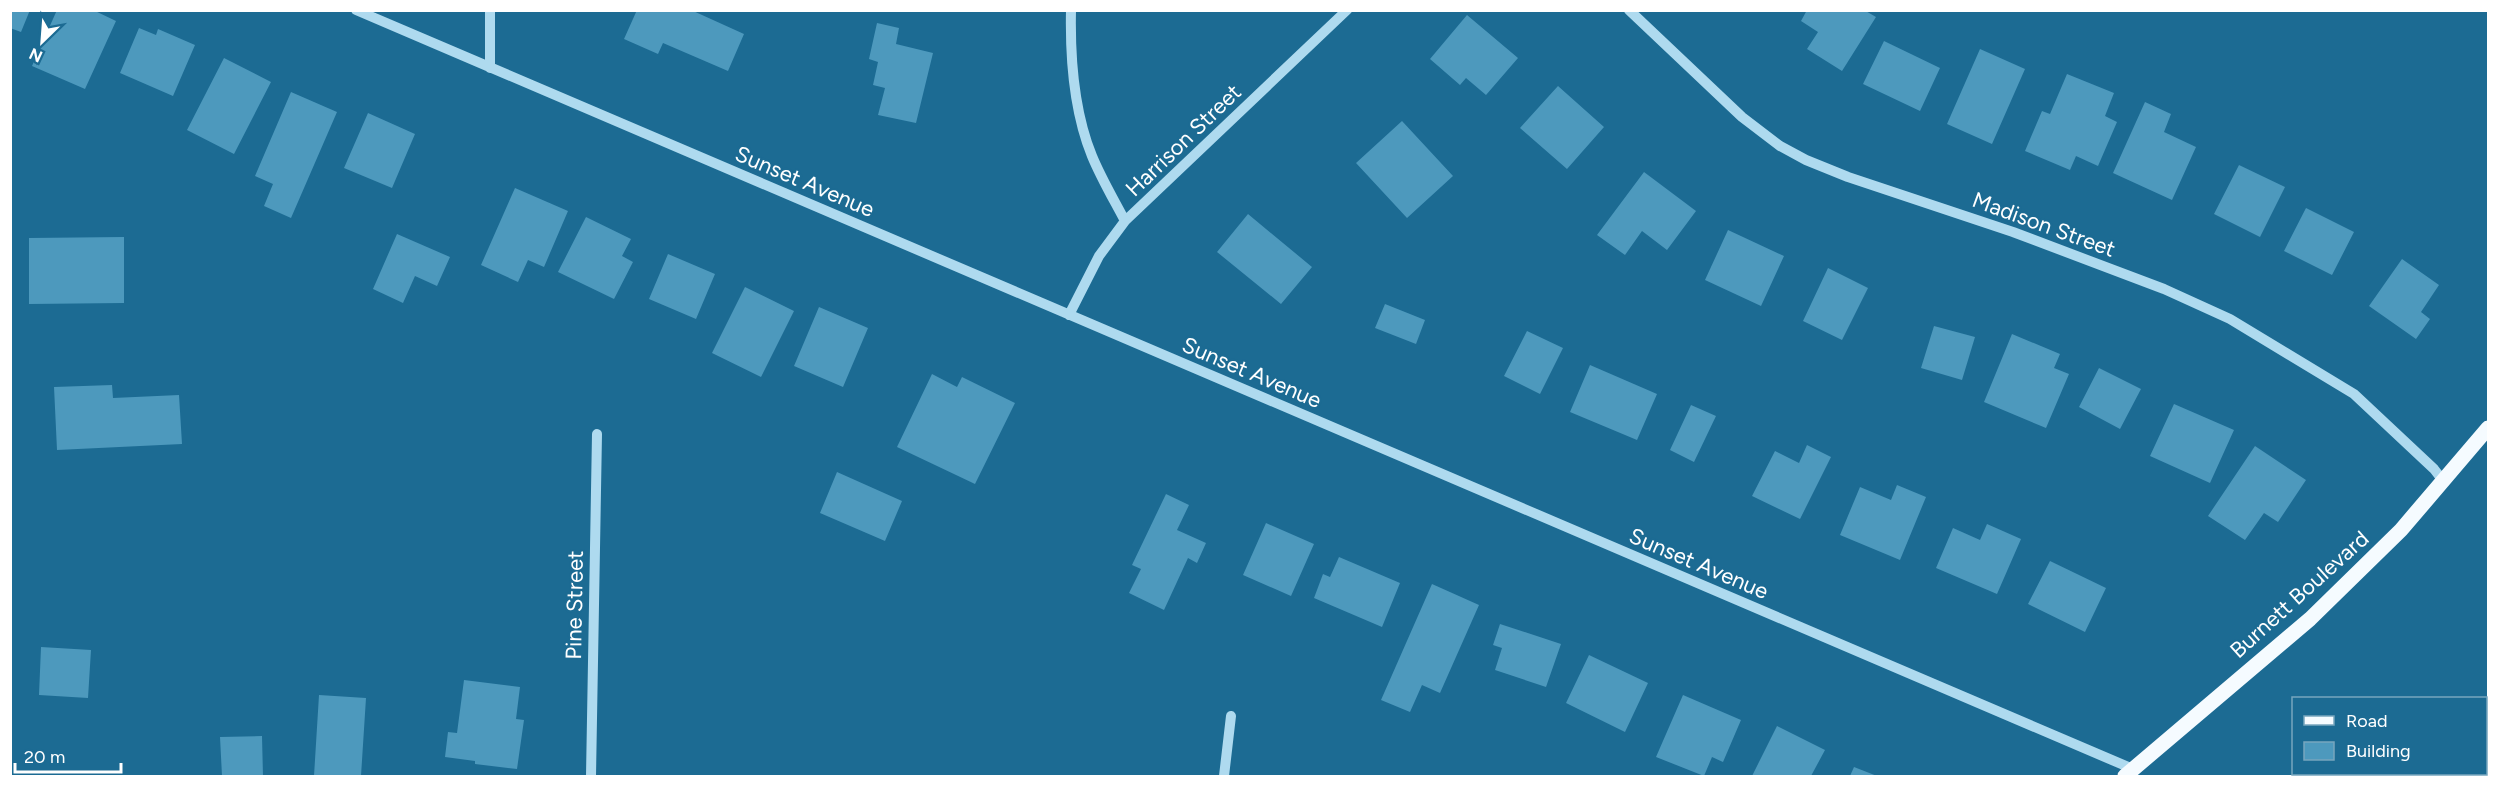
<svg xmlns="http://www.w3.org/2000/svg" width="2499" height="787" font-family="Figtree,sans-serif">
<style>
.building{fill:#4d99bd}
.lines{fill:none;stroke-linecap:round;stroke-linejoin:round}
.minor{stroke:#aedaef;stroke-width:10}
.major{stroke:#f5fbff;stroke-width:15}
.labels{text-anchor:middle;stroke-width:4.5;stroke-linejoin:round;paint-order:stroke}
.street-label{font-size:22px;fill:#fff;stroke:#1c6b93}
</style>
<rect width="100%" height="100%" fill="#1c6b93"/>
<path class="building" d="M 10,10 L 30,10 L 21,32 L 10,28 Z
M 57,10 L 93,10 L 116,21 L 85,89 L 32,66 Z
M 637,10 L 691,10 L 744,34 L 728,71 L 663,43 L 658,54 L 624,39 Z
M 1807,10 L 1864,10 L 1876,17 L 1842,71 L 1807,49 L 1818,32 L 1801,21 Z
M 1467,15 L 1518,58 L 1486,95 L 1466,78 L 1460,85 L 1430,59 Z
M 877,23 L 899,28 L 896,44 L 933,53 L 916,123 L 878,115 L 885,88 L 873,85 L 878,62 L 869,59 Z
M 139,28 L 156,35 L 158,29 L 195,45 L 173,96 L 120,73 Z
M 1884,41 L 1940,68 L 1920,111 L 1863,84 Z
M 1980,49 L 2025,69 L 1992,144 L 1947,124 Z
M 224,58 L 271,82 L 234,154 L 187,130 Z
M 2067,74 L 2114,93 L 2105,116 L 2117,122 L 2098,166 L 2076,156 L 2070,170 L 2025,151 L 2042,111 L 2050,114 Z
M 1558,86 L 1604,127 L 1567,169 L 1520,128 Z
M 291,92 L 337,112 L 291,218 L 264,206 L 273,184 L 255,176 Z
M 2145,102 L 2171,114 L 2164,132 L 2196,147 L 2172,200 L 2113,173 Z
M 368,113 L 415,134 L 392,188 L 344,168 Z
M 1402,121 L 1453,176 L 1407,218 L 1356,163 Z
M 2239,165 L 2285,187 L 2260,237 L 2214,214 Z
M 1644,172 L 1696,211 L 1667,250 L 1642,231 L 1625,255 L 1597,235 Z
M 515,188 L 568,211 L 544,267 L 528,260 L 518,282 L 481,265 Z
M 2306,208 L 2354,232 L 2332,275 L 2284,251 Z
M 1248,214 L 1312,267 L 1281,304 L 1217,252 Z
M 586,217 L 631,239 L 622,256 L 633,262 L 614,299 L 558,272 Z
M 1728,230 L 1784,256 L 1761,306 L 1705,280 Z
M 397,234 L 450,257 L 437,286 L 415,276 L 403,303 L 373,289 Z
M 124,237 L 124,303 L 29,304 L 29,238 Z
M 668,254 L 715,274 L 696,319 L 649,299 Z
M 2402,259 L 2439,285 L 2421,312 L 2430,319 L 2416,339 L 2369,306 Z
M 1828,268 L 1868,288 L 1842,340 L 1803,321 Z
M 745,287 L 794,311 L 761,377 L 712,353 Z
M 1385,304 L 1425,320 L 1416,344 L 1375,328 Z
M 819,307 L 868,328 L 843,387 L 794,366 Z
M 1934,326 L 1975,337 L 1962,380 L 1921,368 Z
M 1527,331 L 1563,348 L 1540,394 L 1504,376 Z
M 2012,334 L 2060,354 L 2054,368 L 2069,374 L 2046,428 L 1984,402 Z
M 1590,365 L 1657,394 L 1637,440 L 1570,412 Z
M 2099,368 L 2141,389 L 2120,429 L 2079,407 Z
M 932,374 L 957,387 L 962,377 L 1015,403 L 975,484 L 897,447 Z
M 112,385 L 113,398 L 179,395 L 182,444 L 57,450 L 54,387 Z
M 2174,404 L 2234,430 L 2210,483 L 2150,456 Z
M 1691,405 L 1716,416 L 1694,462 L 1670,450 Z
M 1807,445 L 1831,457 L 1800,519 L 1752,496 L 1775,451 L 1799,463 Z
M 2255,446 L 2306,480 L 2278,522 L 2264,513 L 2245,540 L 2208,516 Z
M 837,472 L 902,501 L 885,541 L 820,513 Z
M 1897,485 L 1926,497 L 1900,560 L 1840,535 L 1860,487 L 1891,500 Z
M 1166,494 L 1189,505 L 1177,530 L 1206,543 L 1197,563 L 1188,558 L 1164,610 L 1129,593 L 1141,569 L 1132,565 Z
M 1266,523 L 1314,544 L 1291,596 L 1243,575 Z
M 1987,524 L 2021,539 L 1997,594 L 1936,568 L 1953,528 L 1980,540 Z
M 1339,557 L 1400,583 L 1382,627 L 1314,598 L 1323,574 L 1330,577 Z
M 2050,561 L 2106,588 L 2085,632 L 2028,604 Z
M 1432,584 L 1479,605 L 1440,693 L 1422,685 L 1410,712 L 1381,700 Z
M 1500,624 L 1561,644 L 1546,687 L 1495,670 L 1502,648 L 1493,645 Z
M 41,647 L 91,650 L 88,698 L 39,695 Z
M 1589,655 L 1648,683 L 1625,732 L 1566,703 Z
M 464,680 L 520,687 L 516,719 L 524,720 L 517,769 L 475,764 L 475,761 L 445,757 L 448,732 L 457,733 Z
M 319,695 L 366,698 L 361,776 L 314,776 Z
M 1683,695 L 1741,720 L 1723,762 L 1712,757 L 1704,776 L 1656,757 Z
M 1777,726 L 1825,750 L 1811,776 L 1752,776 Z
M 262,736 L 263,776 L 222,776 L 220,737 Z
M 1854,767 L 1877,776 L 1850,776 Z"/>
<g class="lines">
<path class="minor" d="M 356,10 L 2133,769
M 490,10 L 490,68
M 1071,10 C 1070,57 1074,112 1092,156 C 1101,178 1114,200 1125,221
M 1629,10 L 1742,117 L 1780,146 L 1806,160 L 1848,177 L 2013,232 L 2164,289 L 2230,319 L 2354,394 L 2434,469 L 2444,482
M 1069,315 L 1099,256 L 1125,221 L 1347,10
M 591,776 L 597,434
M 1224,776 L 1231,716"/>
<path class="major" d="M 2125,776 L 2310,619 L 2401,530 L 2488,428"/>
</g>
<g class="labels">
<g class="street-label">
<text transform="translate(1183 140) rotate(-44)" y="8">Harrison Street</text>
<text transform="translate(805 181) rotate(23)" y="8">Sunset Avenue</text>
<text transform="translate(2044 224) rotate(20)" y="8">Madison Street</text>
<text transform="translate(1252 372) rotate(23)" y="8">Sunset Avenue</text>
<text transform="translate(1699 563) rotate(23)" y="8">Sunset Avenue</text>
<text transform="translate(2299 594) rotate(-42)" y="8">Burnett Boulevard</text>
<text transform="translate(574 605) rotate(-89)" y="8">Pine Street</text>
</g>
</g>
<rect width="2499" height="787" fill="none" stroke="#ffffff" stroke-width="24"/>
<rect x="2292" y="697" width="195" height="78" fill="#1c6b93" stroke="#77a6be" stroke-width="1.5"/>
<rect x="2304" y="716" width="30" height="9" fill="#f5fbff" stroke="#77a6be" stroke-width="1.5"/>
<text x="2346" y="727" font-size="18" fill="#ffffff">Road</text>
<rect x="2304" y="742" width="30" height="18" fill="#4d99bd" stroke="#77a6be" stroke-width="1.5"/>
<text x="2346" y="757" font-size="18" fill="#ffffff">Building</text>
<g transform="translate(42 42) rotate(205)" stroke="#1c6b93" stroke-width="4.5" paint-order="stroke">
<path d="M0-4.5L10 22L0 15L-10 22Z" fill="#ffffff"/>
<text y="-9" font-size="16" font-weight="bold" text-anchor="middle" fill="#ffffff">N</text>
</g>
<path d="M15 763v9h106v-9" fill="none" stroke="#ffffff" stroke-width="3"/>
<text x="24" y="763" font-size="18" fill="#ffffff" stroke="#1c6b93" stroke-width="4.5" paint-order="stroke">20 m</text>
</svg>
